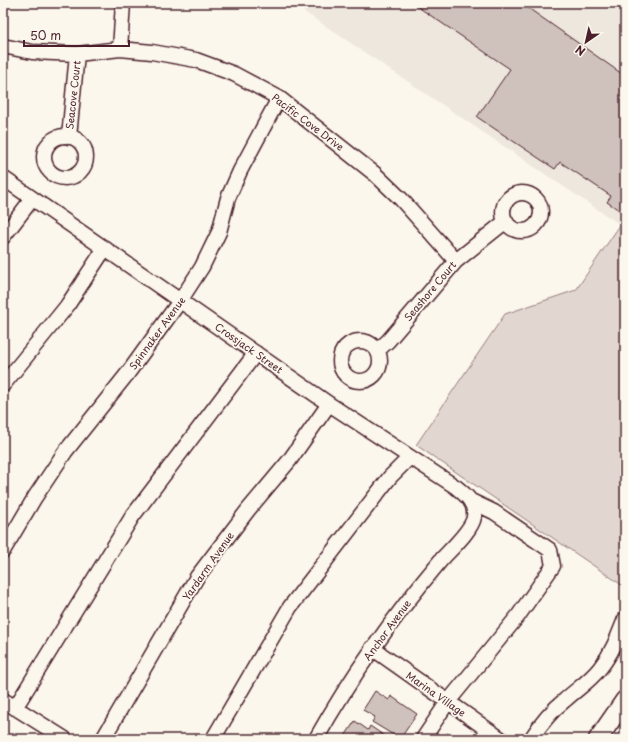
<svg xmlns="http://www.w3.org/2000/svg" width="628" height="742" font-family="'Playpen Sans',sans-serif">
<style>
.built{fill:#eee7de}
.green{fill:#e2d7d0;stroke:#967b7e}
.building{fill:#cfc2bc;stroke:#4a1f2b}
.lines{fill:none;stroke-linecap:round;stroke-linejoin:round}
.minor-casing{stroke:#4a1f2b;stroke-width:17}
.major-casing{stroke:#4a1f2b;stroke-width:21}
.minor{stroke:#fbf7ec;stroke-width:14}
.major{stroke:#fbf7ec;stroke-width:18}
.labels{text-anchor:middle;stroke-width:3.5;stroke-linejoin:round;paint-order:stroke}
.street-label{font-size:10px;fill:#4a1f2b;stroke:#fbf7ec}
</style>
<rect width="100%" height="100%" fill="#fbf7ec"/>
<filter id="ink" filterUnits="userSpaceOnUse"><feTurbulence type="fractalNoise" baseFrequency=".025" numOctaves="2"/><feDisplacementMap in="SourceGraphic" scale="8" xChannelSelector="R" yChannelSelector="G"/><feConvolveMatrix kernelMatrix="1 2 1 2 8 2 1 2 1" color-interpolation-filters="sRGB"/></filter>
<g filter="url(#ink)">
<path class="built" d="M 291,3 L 625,3 L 625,228 L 324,25 Z"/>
<path class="green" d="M 620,225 L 625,228 L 625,587 L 416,445 L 505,314 L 576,290 Z"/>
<path class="building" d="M 412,3 L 521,3 L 625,76 L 625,214 L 607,202 L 611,196 L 560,162 L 555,169 L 477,117 L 510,69 Z
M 375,691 L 389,700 L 391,696 L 417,714 L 400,739 L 372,722 L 375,717 L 363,710 Z
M 355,721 L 368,730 L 370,726 L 389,739 L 343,739 Z
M 447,733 L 456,739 L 443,739 Z"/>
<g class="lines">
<defs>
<path id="minor" d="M 3,46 L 32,52 L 77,54 L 120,49 L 152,52 L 196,60 L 234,74 L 279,98 L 375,174 L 401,199 L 456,261
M 120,49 L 123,3
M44 157a21 21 0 1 1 42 0a21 21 0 1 1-42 0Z
M 69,137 L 77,54
M 3,178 L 329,404 L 456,487 C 466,495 476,503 474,517 C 472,530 450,550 441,560 C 394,616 352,675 316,739
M503 212a19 19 0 1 1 38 0a19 19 0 1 1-38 0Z
M 3,237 L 32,199
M340 361a20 20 0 1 1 40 0a20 20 0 1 1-40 0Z
M 378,350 L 388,341 L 456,261 L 506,221
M 3,385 L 67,306 L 105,248
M 3,551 L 35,497 L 65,452 L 128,373 L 180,301 L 202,267 L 219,232 L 228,198 L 240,171 L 279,98
M 372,648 L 501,739
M 3,700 L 65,739
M 15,708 L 132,517 L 256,353
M 103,739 L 197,577 L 248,510 L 289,461 L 329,404
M 213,739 L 290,607 L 390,477 L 410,457
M 423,739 L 447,703 L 518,616 L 553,566 L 550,550 L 494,512 L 471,501
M 531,739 C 540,725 552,710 565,700 C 577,689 590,681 600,668 C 612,653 618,637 625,619"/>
<path id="major" d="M 598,739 L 625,700"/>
</defs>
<use href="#minor" class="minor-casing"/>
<use href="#major" class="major-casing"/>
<use href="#minor" class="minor"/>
<use href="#major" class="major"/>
</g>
</g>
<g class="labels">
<g class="street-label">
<text transform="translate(73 95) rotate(-84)" y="4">Seacove Court</text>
<text transform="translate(308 122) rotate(37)" y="4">Pacific Cove Drive</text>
<text transform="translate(430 291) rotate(-50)" y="4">Seashore Court</text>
<text transform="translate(157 333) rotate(-54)" y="4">Spinnaker Avenue</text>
<text transform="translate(249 348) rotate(35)" y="4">Crossjack Street</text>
<text transform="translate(208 566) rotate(-55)" y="4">Yardarm Avenue</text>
<text transform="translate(387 630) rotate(-54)" y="4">Anchor Avenue</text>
<text transform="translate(436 694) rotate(35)" y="4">Marina Village</text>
</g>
</g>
<rect width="628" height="742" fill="none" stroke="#fbf7ec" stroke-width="16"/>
<rect x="8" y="8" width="612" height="726" fill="none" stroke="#4a1f2b" stroke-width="1.5" filter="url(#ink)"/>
<g transform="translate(586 42) rotate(214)" stroke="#fbf7ec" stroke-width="3" paint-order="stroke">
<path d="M0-3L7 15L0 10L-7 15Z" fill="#4a1f2b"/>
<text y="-6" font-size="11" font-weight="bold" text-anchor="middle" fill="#4a1f2b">N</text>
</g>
<path d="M24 40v6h105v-6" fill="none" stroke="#4a1f2b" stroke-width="2"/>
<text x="30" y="40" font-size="12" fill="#4a1f2b" stroke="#fbf7ec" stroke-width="3" paint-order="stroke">50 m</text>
</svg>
